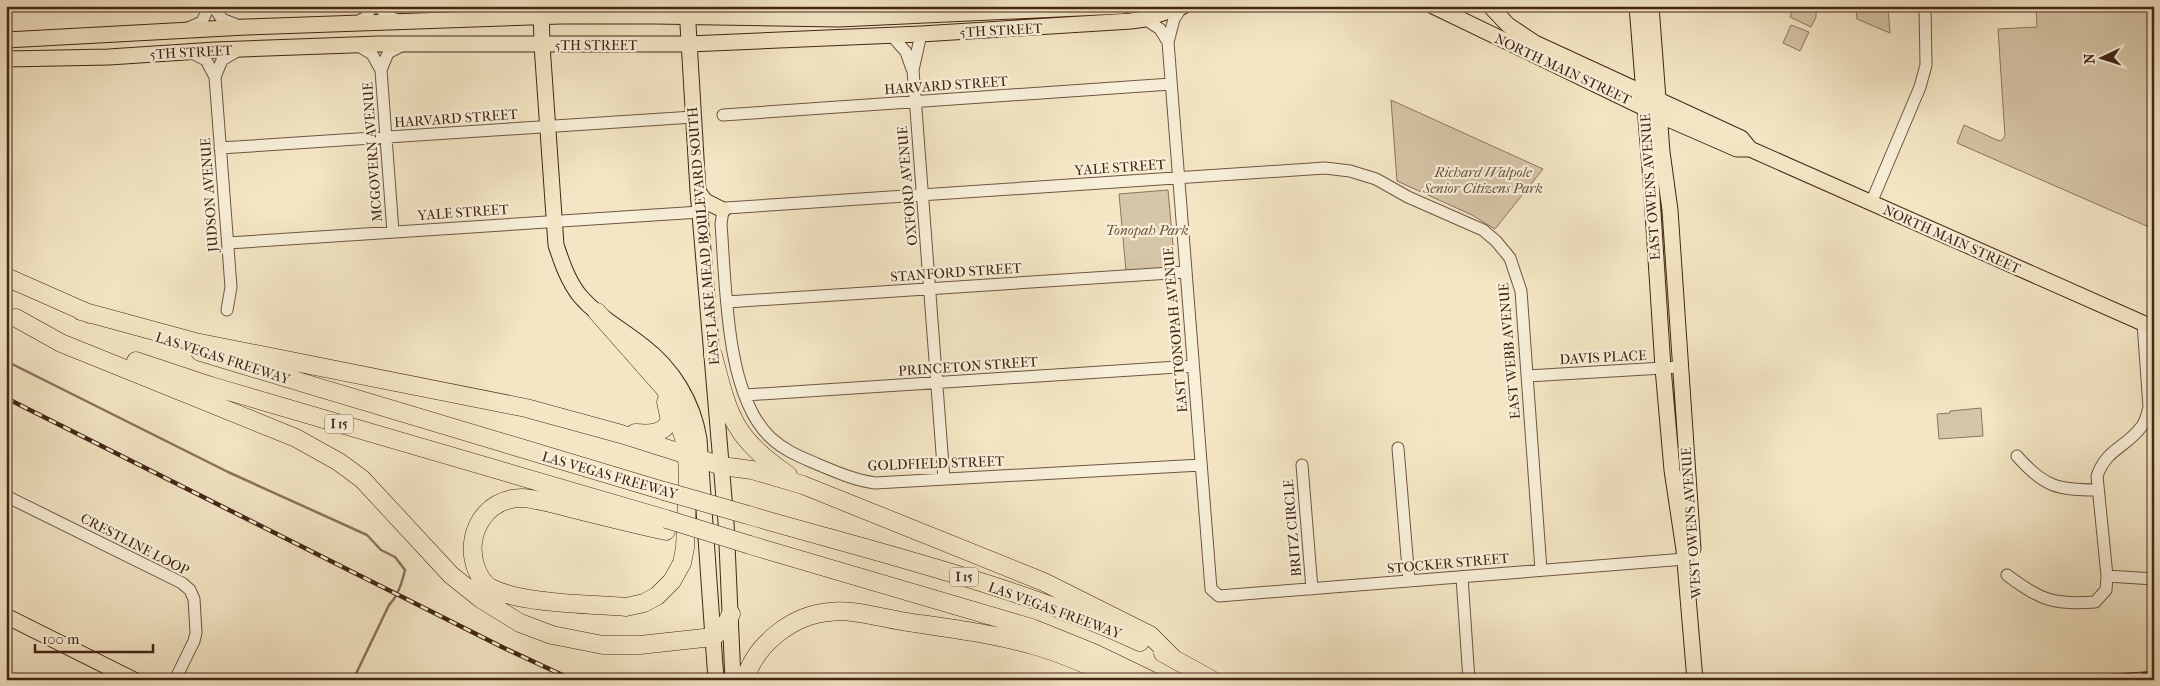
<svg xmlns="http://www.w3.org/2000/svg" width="2160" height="686" font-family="'IM FELL French Canon',serif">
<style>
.green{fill:#d6c5a7;stroke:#8c755e}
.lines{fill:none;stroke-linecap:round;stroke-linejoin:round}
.stream{stroke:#89715b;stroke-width:2.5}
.minor-casing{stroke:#6f5541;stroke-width:13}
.major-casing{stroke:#432515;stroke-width:17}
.highway-casing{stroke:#432515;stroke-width:19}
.minor{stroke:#f8efd9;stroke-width:11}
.major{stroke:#f4e6c5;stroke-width:15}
.highway{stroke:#f4e6c5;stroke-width:18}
.rail-casing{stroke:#432515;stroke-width:4.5}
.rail{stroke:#f8efd9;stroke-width:2.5;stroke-dasharray:8;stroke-linecap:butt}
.highway-bridge-casing{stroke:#432515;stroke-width:19;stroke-linecap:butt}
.highway-bridge{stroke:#f4e6c5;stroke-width:18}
.labels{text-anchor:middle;stroke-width:4.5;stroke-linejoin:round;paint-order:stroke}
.shield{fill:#f8efd9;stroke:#796250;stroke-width:1}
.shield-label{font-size:12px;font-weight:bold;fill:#432515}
.street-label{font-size:14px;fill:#432515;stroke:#f8efd9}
.park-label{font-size:14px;font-style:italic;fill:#684d3a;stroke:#f8efd9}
</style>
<rect width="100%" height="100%" fill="#f4e6c5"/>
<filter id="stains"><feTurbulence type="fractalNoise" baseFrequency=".004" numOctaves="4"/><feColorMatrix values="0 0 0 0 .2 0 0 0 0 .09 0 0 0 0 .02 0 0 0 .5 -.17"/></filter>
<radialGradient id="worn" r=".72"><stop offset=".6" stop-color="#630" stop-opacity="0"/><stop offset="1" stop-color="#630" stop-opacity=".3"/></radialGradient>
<path class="green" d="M 1794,6 L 1816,6 L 1816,17 L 1811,27 L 1790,17 Z
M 1856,6 L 1888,6 L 1890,33 L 1857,19 Z
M 2036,6 L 2154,6 L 2154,282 L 2149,227 L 1957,143 L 1964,125 L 1997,140 L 2001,141 L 2005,136 L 1998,29 L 2037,27 Z
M 1791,25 L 1809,32 L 1800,51 L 1783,43 Z
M 1391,100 L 1543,169 L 1495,229 L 1472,215 L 1397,181 Z
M 1168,190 L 1175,267 L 1126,271 L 1119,194 Z
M 1981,408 L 1983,436 L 1939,439 L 1937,414 L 1950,413 L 1950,411 Z"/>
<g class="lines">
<path class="stream" d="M 6,361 L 228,472 L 367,535 L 381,550 L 395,557 L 405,570 C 402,583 398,596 389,605 L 353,680"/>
<defs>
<path id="minor" d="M 213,6 L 222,19 L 237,25
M 379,6 L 386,15 L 400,21
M 1182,7 L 1174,19 L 1168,42 L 1211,589 L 1219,596 L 1685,559
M 1145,19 L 1160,29 L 1168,42
M 355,23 L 366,17 L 372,6
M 188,28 L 202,22 L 209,6
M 921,34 L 913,70 L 944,479
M 892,36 L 906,52 L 912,69
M 357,45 L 372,54 L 381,70 L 393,232
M 190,52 L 206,60 L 215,77 L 231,287 L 227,310
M 381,70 L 388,53 L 403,45
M 215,77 L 222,60 L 239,50
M 723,115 L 1171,84
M 220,148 L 693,117
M 1871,203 L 1920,87 L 1926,65 L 1925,6
M 228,243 L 700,212
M 727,302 L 1186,272
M 1527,376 L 1680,367
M 745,395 L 1193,366
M 1398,448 L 1409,581
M 2017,456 C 2044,487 2058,490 2097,490
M 1201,465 L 875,483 C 854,480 836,472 817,464 C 801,457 785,451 771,438 C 725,396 726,284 721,224 L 723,210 L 726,208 L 1325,168 L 1350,171 L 1376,179 L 1408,197 L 1483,230 L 1496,241 L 1510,258 L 1521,291 L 1541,570
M 1302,465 L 1312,589
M 6,496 L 182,583 L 190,590 L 194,599 L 196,633 L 194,641 L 175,680
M 2007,575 C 2040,600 2053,605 2095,602 L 2106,590 L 2107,576 L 2097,476 C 2107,448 2126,448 2142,426 C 2146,421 2147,414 2149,407 L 2143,323
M 2107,576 L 2154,579
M 1462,577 L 1469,680"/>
<path id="major" d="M 541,6 L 542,45 L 556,245 C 562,263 568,281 580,296 C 598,317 622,329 643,346 C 673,369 693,402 699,439 L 716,680
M 1433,6 L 1659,115 L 1737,149 L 1750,149 L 2154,328
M 1490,6 L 1508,25 L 1535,43 L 1741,138 L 1750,149
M 1637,6 L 1651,181 L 1663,368 L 1672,470 L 1684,550 L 1695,680
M 1651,6 L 1662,152 L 1670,210 L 1693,549
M 687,8 L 698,191 L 726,522 L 733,680
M 6,40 L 246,27 L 561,16 L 653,16 L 839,19 L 1122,6
M 6,59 L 109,57 L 215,50 L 379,44 L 689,44 L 921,34 L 1131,21 L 1145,19 L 1184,6
M 698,191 L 705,201 L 723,210
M 6,616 L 134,680"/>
<path id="highway" d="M 6,277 L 90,314
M 81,311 L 195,342 L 526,408 L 621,434 L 722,466 L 752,470 L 803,485 L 1044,582 L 1150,635 L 1173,658
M 597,312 L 665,389 L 676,413 L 686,445 L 688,472 L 685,548 L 682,563 L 672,581 L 657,596 L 644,603 L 626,607 C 590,604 522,604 491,588 C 483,584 479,576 476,568 C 464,535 485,498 522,498 C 537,499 555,504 570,508 C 602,516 634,524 666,531
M 16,318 L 61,343 L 296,438 L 339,462 L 362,479 L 451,575 L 481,599 L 520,623 L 552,635 L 603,645 L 640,645 L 713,637 L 724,628 L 731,614
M 200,352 L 664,491
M 713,355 C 729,417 733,437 788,475
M 136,361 L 211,386 L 666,519
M 635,433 C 650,434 662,435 670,421 L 666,402
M 748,515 C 879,553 1015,585 1140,642
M 750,545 L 1032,628 L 1094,653 L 1150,680
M 1163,653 L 1212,680
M 745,680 C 755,644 793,615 829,612 C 852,609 878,617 901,621 C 945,628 992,633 1036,646 C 1064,654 1093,667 1120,680"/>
</defs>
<use href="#minor" class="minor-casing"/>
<use href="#major" class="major-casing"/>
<use href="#highway" class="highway-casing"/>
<use href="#minor" class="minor"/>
<use href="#major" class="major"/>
<use href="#highway" class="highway"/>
<defs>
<path id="rail" d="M 6,398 L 504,648 L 573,680
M 2054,680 L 2154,673"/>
</defs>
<use href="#rail" class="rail-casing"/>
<use href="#rail" class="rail"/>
<defs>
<path id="highway-bridge" d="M 664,491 L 748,515
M 666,519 L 750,545"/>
</defs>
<use href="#highway-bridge" class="highway-bridge-casing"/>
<use href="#highway-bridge" class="highway-bridge"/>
</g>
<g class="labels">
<g class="shield">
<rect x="325" y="414.5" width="28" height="19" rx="4"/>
<rect x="950" y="567.5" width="28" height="19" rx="4"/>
</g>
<g class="shield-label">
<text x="339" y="428">I 15</text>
<text x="964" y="581">I 15</text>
</g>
<g class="street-label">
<text transform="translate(1001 30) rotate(-3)" y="5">5TH STREET</text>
<text x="596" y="50">5TH STREET</text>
<text transform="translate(191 52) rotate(-3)" y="5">5TH STREET</text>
<text transform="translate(1563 69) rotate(25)" y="5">NORTH MAIN STREET</text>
<text transform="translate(946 85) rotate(-4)" y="5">HARVARD STREET</text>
<text transform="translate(456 118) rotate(-4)" y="5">HARVARD STREET</text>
<text transform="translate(372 152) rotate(-94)" y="5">MCGOVERN AVENUE</text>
<text transform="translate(1120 167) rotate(-4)" y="5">YALE STREET</text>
<text transform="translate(907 186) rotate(-95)" y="5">OXFORD AVENUE</text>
<text transform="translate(1650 187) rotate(-94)" y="5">EAST OWENS AVENUE</text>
<text transform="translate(209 195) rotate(-94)" y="5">JUDSON AVENUE</text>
<text transform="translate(463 212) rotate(-4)" y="5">YALE STREET</text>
<text transform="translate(703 236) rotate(-95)" y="5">EAST LAKE MEAD BOULEVARD SOUTH</text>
<text transform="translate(1952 239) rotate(24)" y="5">NORTH MAIN STREET</text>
<text transform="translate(956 272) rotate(-4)" y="5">STANFORD STREET</text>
<text transform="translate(1175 330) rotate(-95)" y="5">EAST TONOPAH AVENUE</text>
<text transform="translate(1509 351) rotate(-95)" y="5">EAST WEBB AVENUE</text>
<text transform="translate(1603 357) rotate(-3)" y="5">DAVIS PLACE</text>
<text transform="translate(223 358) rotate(18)" y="5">LAS VEGAS FREEWAY</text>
<text transform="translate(968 366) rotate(-4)" y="5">PRINCETON STREET</text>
<text transform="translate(936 463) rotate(-2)" y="5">GOLDFIELD STREET</text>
<text transform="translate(610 475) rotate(16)" y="5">LAS VEGAS FREEWAY</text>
<text transform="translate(1691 523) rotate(-94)" y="5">WEST OWENS AVENUE</text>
<text transform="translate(1292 528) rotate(-95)" y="5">BRITZ CIRCLE</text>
<text transform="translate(135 544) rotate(27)" y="5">CRESTLINE LOOP</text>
<text transform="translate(1448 563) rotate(-5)" y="5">STOCKER STREET</text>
<text transform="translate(1055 610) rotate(20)" y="5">LAS VEGAS FREEWAY</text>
</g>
<g class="park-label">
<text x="1483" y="177">Richard Walpole<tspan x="1483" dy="16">Senior Citizens Park</tspan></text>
<text x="1147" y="235">Tonopah Park</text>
</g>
</g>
<rect width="2160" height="686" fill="none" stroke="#f4e6c5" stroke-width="25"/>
<rect x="8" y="8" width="2145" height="671" fill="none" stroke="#432515" stroke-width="2.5"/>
<rect x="12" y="12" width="2135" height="661" fill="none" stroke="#432515"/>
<g transform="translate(2102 58) rotate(266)" stroke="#f8efd9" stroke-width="4" paint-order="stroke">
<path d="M0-4L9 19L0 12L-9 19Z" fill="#432515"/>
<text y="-8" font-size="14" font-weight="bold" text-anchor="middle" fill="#432515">N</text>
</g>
<path d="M35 644v8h118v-8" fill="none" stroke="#432515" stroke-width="2.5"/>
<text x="42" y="644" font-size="15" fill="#432515" stroke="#f8efd9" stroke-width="4" paint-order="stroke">100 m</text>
<rect width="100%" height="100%" filter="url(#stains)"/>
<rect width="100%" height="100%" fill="url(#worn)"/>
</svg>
